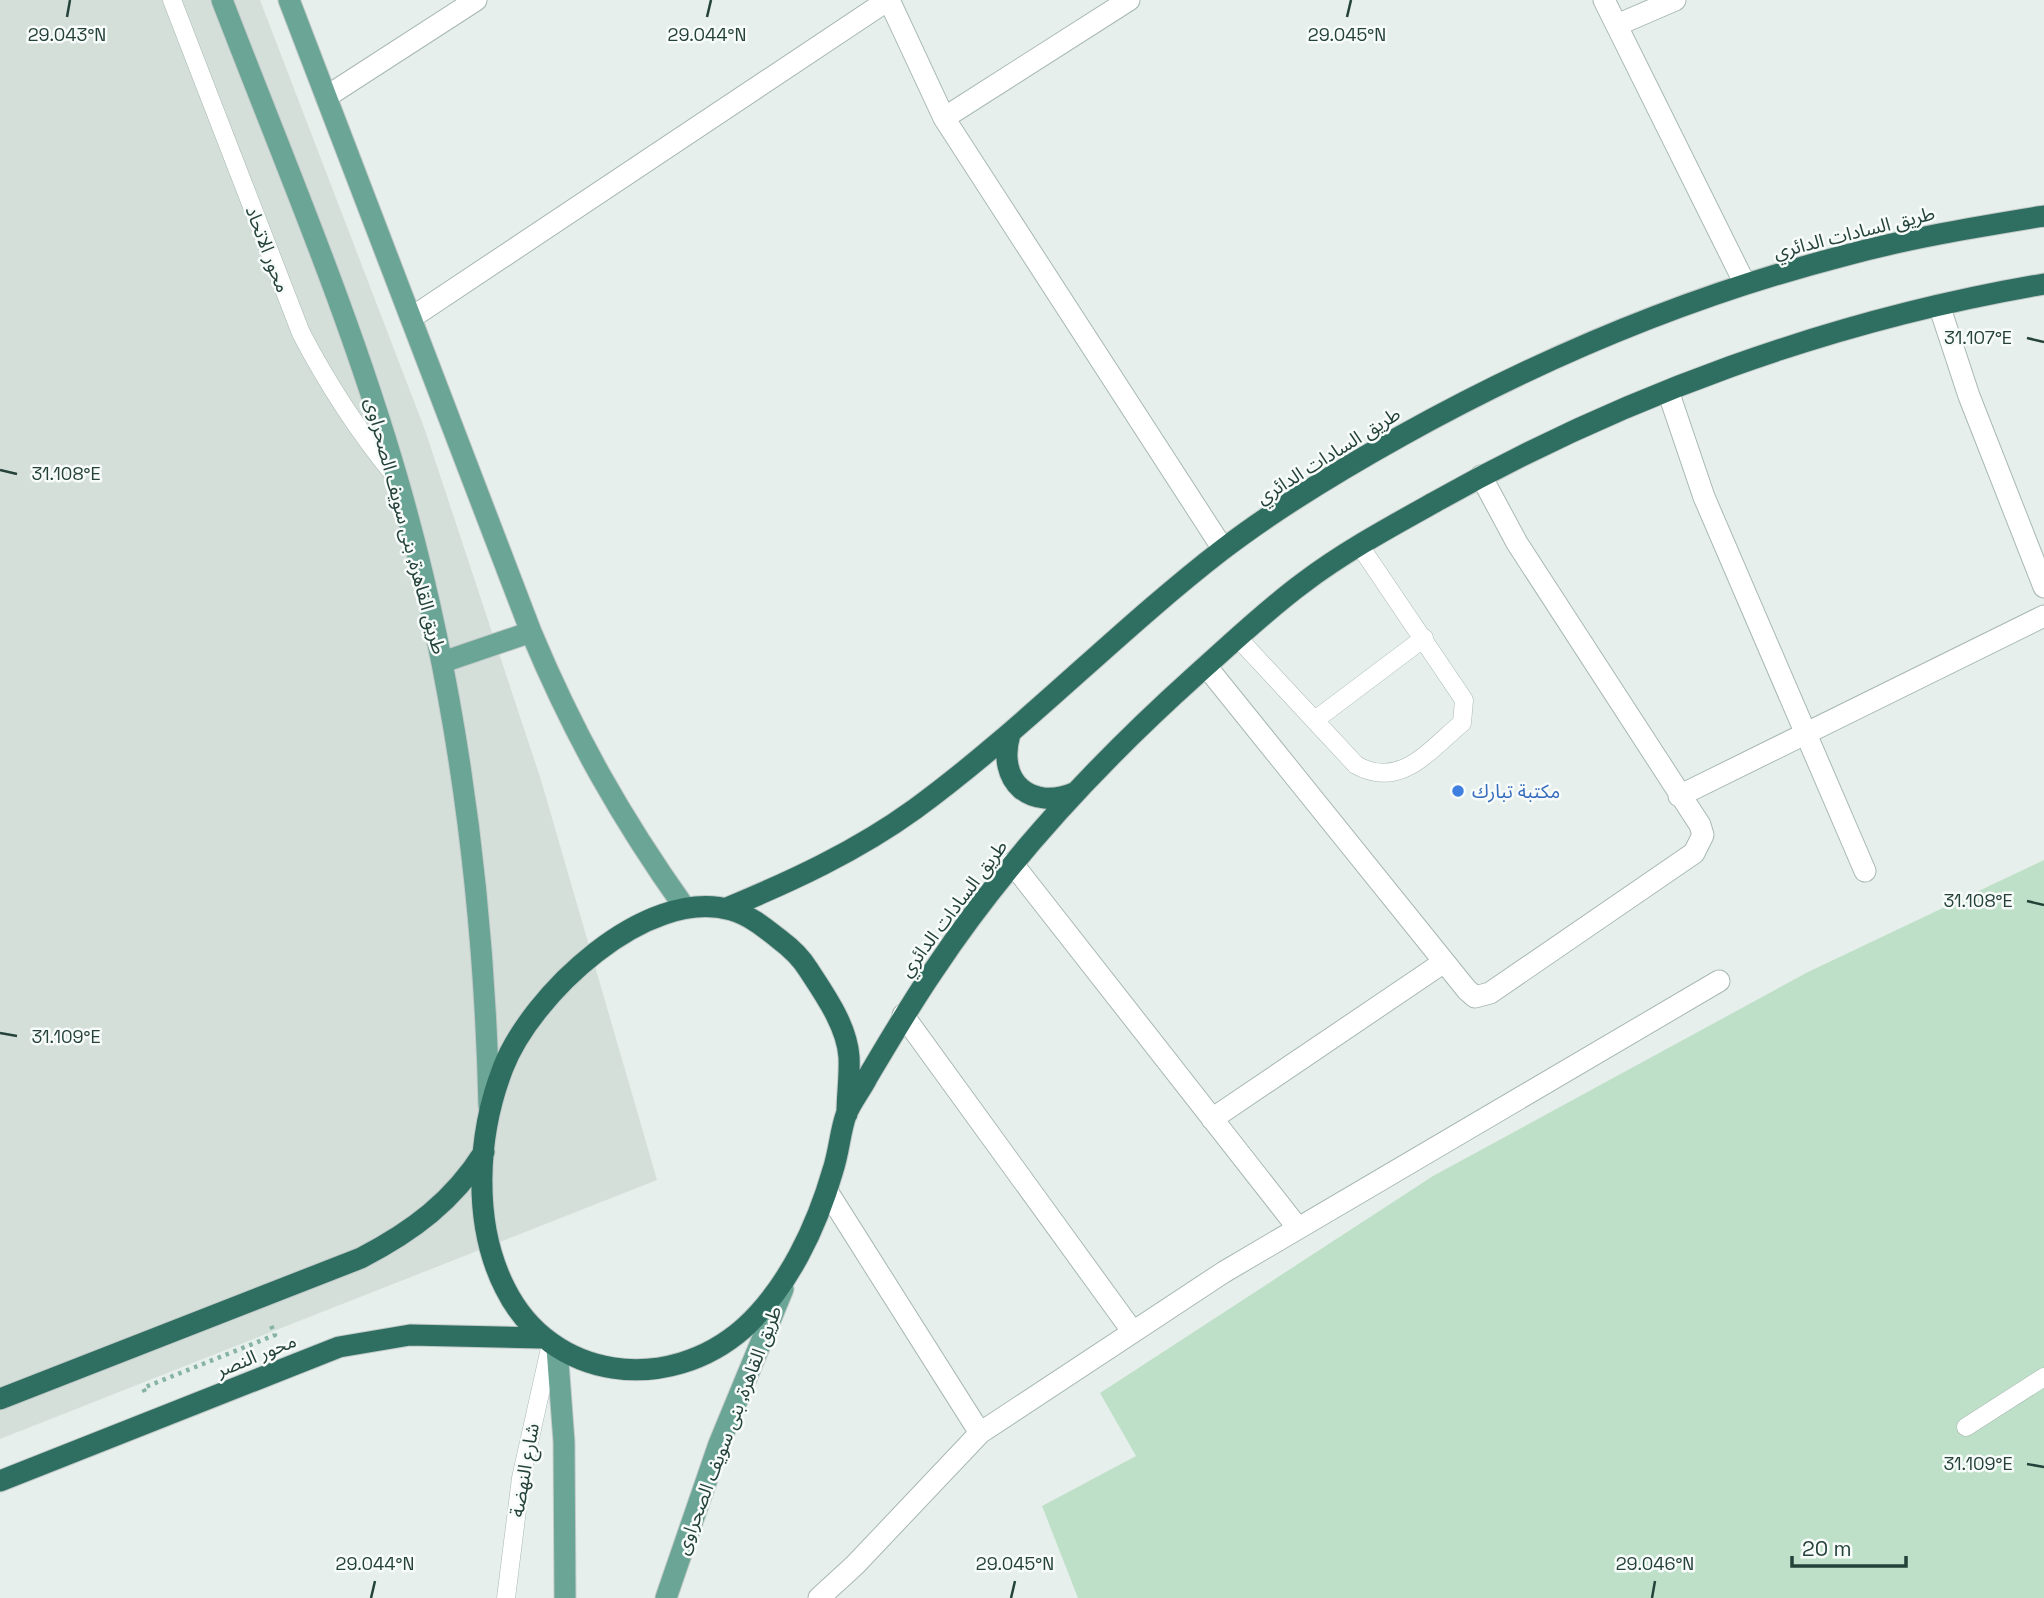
<svg xmlns="http://www.w3.org/2000/svg" width="2044" height="1598" font-family="'Space Grotesk','Noto Sans Arabic',sans-serif">
<style>
.built{fill:#d4dfda}
.green{fill:#bfe0c8}
.lines{fill:none;stroke-linecap:round;stroke-linejoin:round}
.lane-casing{stroke:#a8b8b2;stroke-width:19}
.street-casing{stroke:#a8b8b2;stroke-width:23}
.primary-casing{stroke:#c2cac8;stroke-width:23}
.highway-casing{stroke:#c2cac8;stroke-width:23}
.path{stroke:#86b3a5;stroke-width:4.5;stroke-dasharray:3.5 5;stroke-linecap:butt}
.lane{stroke:#fff;stroke-width:18}
.street{stroke:#fff;stroke-width:21}
.primary{stroke:#6aa596;stroke-width:21}
.highway{stroke:#2f6f62;stroke-width:21}
.ticks{fill:none;stroke:#24423a;stroke-width:2.5}
.shop-dot{fill:#3f7fe0;stroke:#f7fbf9;stroke-width:2.5}
.labels{text-anchor:middle;stroke-width:5;stroke-linejoin:round;paint-order:stroke}
.street-label{font-size:19px;fill:#24423a;stroke:#f7fbf9}
.shop-label{font-size:19px;fill:#366cbe;stroke:#f7fbf9;text-anchor:start}
.ticks-label{font-size:18px;text-anchor:middle;fill:#24423a;stroke:#f7fbf9;stroke-width:5;stroke-linejoin:round;paint-order:stroke}
</style>
<rect width="100%" height="100%" fill="#e6efeb"/>
<path class="built" d="M 0,0 L 260,0 L 425,430 L 541,780 L 657,1180 L 0,1439 Z"/>
<path class="green" d="M 2044,860 L 2044,1598 L 1078,1598 L 1042,1506 L 1136,1456 L 1100,1393 L 1433,1176 L 1808,972 Z"/>
<g class="lines">
<defs>
<path id="lane" d="M 172,0 L 301,333 C 328,385 358,431 395,476
M 1237,637 L 1356,765 C 1401,790 1429,750 1462,723 L 1464,700 L 1360,546
M 1315,720 L 1424,638
M 1966,1427 L 2044,1377
M 506,1598 L 521,1478 L 551,1344"/>
<path id="street" d="M 889,0 L 944,118 L 1223,549
M 1604,0 L 1745,284
M 1617,25 L 1675,0
M 326,97 L 476,0
M 944,118 L 1129,0
M 1939,305 L 1969,396 L 2044,587
M 411,318 L 888,0
M 1668,391 L 1704,497 L 1865,871
M 1206,666 L 1467,990 L 1475,997 L 1490,993 L 1694,853 L 1703,835 L 1700,825 L 1517,543 L 1481,476
M 1679,796 L 2044,616
M 1012,863 L 1298,1228
M 903,1015 L 1133,1332
M 1212,1119 L 1444,962
M 827,1191 L 980,1433
M 819,1598 L 855,1565 L 980,1433 L 1224,1272 L 1719,981"/>
<path id="primary" d="M 222,0 C 283,159 351,317 398,481 C 457,686 484,894 489,1106
M 289,0 L 531,632 C 574,735 621,818 685,908
M 443,662 L 531,632
M 557,1348 L 564,1442 L 565,1598
M 666,1598 L 719,1444 L 783,1289"/>
<path id="highway" d="M 1010,734 C 996,782 1031,812 1076,792
M 727,908 C 792,881 857,851 915,809 C 1023,730 1116,632 1222,550 C 1278,507 1340,470 1401,436 C 1541,358 1688,296 1843,256 C 1909,238 1977,227 2044,216
M 847,1114 C 847,1095 850,1076 849,1057 C 847,1026 825,995 808,969 C 800,956 791,948 779,939 C 764,927 749,915 731,910 C 646,886 531,995 503,1068 C 477,1135 472,1223 505,1288 C 551,1381 668,1395 744,1328 C 788,1288 817,1226 833,1170 C 839,1152 840,1132 846,1115 C 851,1102 861,1090 867,1078 C 889,1041 910,1005 934,970 C 1007,860 1098,763 1196,675 C 1231,644 1265,611 1303,583 C 1344,552 1390,527 1435,502 C 1623,396 1831,320 2044,284
M 0,1399 L 361,1258 C 413,1231 453,1201 484,1152
M 0,1481 L 339,1347 L 410,1335 L 542,1338"/>
</defs>
<use href="#lane" class="lane-casing"/>
<use href="#street" class="street-casing"/>
<use href="#primary" class="primary-casing"/>
<use href="#highway" class="highway-casing"/>
<path class="path" d="M 145,1392 L 143,1388 L 275,1335 L 270,1323"/>
<use href="#lane" class="lane"/>
<use href="#street" class="street"/>
<use href="#primary" class="primary"/>
<use href="#highway" class="highway"/>
</g>
<path class="ticks" d="M 67,17 L 70,0M 707,17 L 711,0M 1347,17 L 1351,0M 2027,338 L 2044,342M 0,470 L 17,474M 2027,901 L 2044,905M 0,1033 L 17,1036M 2027,1464 L 2044,1467M 371,1598 L 375,1581M 1011,1598 L 1015,1581M 1652,1598 L 1655,1581"/>
<circle class="shop-dot" cx="1458" cy="791" r="7"/>
<g class="labels">
<g class="street-label">
<text transform="translate(1854 232) rotate(-14)" y="7">طريق السادات الدائري</text>
<text transform="translate(268 249) rotate(69)" y="7">محور الاتحاد</text>
<text transform="translate(1328 455) rotate(-32)" y="7">طريق السادات الدائري</text>
<text transform="translate(406 526) rotate(75)" y="7">طريق القاهرة, بنى سويف الصحراوى</text>
<text transform="translate(953 908) rotate(-53)" y="7">طريق السادات الدائري</text>
<text transform="translate(256 1355) rotate(-22)" y="7">محور النصر</text>
<text transform="translate(728 1430) rotate(-69)" y="7">طريق القاهرة, بنى سويف الصحراوى</text>
<text transform="translate(524 1470) rotate(-80)" y="7">شارع النهضة</text>
</g>
<g class="shop-label">
<text x="1472" y="798">مكتبة تبارك</text>
</g>
</g>
<g class="ticks-label">
<text x="67" y="41">29.043°N</text>
<text x="707" y="41">29.044°N</text>
<text x="1347" y="41">29.045°N</text>
<text x="1978" y="344">31.107°E</text>
<text x="66" y="480">31.108°E</text>
<text x="1978" y="907">31.108°E</text>
<text x="66" y="1043">31.109°E</text>
<text x="1978" y="1470">31.109°E</text>
<text x="375" y="1570">29.044°N</text>
<text x="1015" y="1570">29.045°N</text>
<text x="1655" y="1570">29.046°N</text>
</g>
<path d="M1792 1556v10h114v-10" fill="none" stroke="#24423a" stroke-width="3.5"/>
<text x="1802" y="1556" font-size="21" fill="#24423a" stroke="#f7fbf9" stroke-width="5" paint-order="stroke">20 m</text>
</svg>
